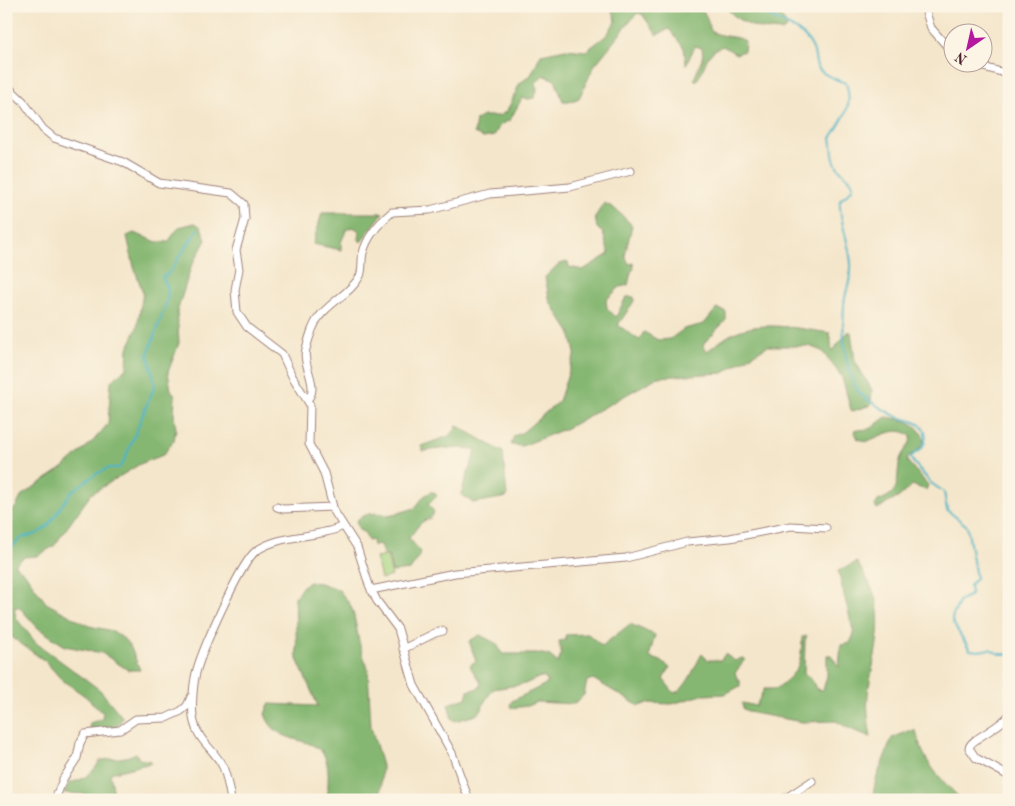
<svg xmlns="http://www.w3.org/2000/svg" width="1015" height="806" font-family="'Old Standard TT',serif">
<style>
.green{fill:#a9d684;stroke:#7a7a58}
.forest{fill:#86b772;stroke:#686b4e}
.lines{fill:none;stroke-linecap:round;stroke-linejoin:round}
.stream{stroke:#49b4c6;stroke-width:2}
.minor-casing{stroke:#9f827b;stroke-width:9}
.minor{stroke:#fff;stroke-width:7}
</style>
<rect width="100%" height="100%" fill="#fcf5e5"/>
<filter id="ink" filterUnits="userSpaceOnUse"><feTurbulence type="fractalNoise" baseFrequency=".02" numOctaves="2"/><feDisplacementMap in="SourceGraphic" scale="10" xChannelSelector="R" yChannelSelector="G"/><feConvolveMatrix kernelMatrix="1 2 1 2 8 2 1 2 1" color-interpolation-filters="sRGB"/></filter>
<filter id="wash" filterUnits="userSpaceOnUse"><feTurbulence type="fractalNoise" baseFrequency=".0096" numOctaves="4" result="noise"/><feDisplacementMap in="SourceGraphic" scale="20" xChannelSelector="R" yChannelSelector="G"/><feGaussianBlur stdDeviation="1.12" result="paint"/><feColorMatrix in="noise" values="0 0 0 0 0 0 0 0 0 0 0 0 0 0 0 0 0 1.4 0 .05"/><feComposite in="paint" operator="in"/></filter>
<g filter="url(#wash)">
<rect width="100%" height="100%" fill="#f4e6cb"/>
<path class="green" d="M 387,556 L 392,576 L 381,579 L 376,558 Z"/>
<path class="forest" d="M 611,6 L 700,6 L 706,16 L 711,31 C 722,38 735,35 745,41 L 744,51 L 736,54 L 723,46 C 703,53 707,68 696,81 L 694,79 L 703,57 L 702,48 L 695,46 L 686,65 L 684,48 L 669,29 L 657,35 L 642,14 L 637,13 L 594,66 L 579,98 L 572,101 L 563,101 L 555,80 L 543,75 L 536,83 L 537,90 L 534,98 L 529,99 L 522,98 L 510,120 L 500,125 L 494,136 L 483,138 L 474,133 L 476,120 L 483,116 L 499,116 L 507,111 L 520,83 L 531,75 L 541,54 L 566,49 L 586,51 L 607,35 L 616,20 Z
M 725,6 C 748,6 778,1 787,27 L 782,31 C 758,30 740,25 725,6 Z
M 604,203 L 614,208 L 632,225 L 625,256 L 629,264 L 633,263 L 634,269 L 631,272 L 628,285 L 620,287 L 606,300 L 607,308 L 616,317 L 626,297 L 634,297 L 634,301 L 618,325 L 639,340 L 644,332 L 658,340 L 670,339 L 684,329 L 704,324 L 717,308 L 726,312 L 726,320 L 704,343 L 703,345 L 707,351 C 716,345 726,336 736,332 C 764,320 801,329 830,333 L 832,351 L 848,332 L 851,332 L 855,361 L 872,390 L 871,405 L 853,411 L 851,410 L 842,377 L 822,351 L 809,346 L 767,346 L 723,373 L 658,377 L 567,428 L 522,446 L 511,445 L 514,436 L 523,432 L 559,401 L 575,353 L 570,332 L 550,302 L 545,277 L 559,264 L 568,262 L 569,267 L 583,270 L 609,254 L 603,233 L 597,228 L 595,217 Z
M 322,213 L 383,213 L 361,242 L 359,240 L 360,231 L 353,227 L 347,229 L 341,242 L 341,250 L 313,244 Z
M 195,223 L 201,227 L 206,240 L 191,267 L 177,312 L 179,343 L 168,372 L 171,390 L 175,395 L 174,416 L 176,429 L 174,440 L 163,455 L 140,464 L 91,494 L 54,546 L 37,556 L 24,557 L 14,565 L 24,572 L 46,603 L 89,626 L 113,631 L 124,639 L 131,648 L 140,670 L 128,670 L 102,653 L 65,646 L 38,628 L 20,608 L 14,607 L 16,618 L 36,643 L 100,690 L 123,718 L 115,728 L 89,729 L 90,723 L 102,719 L 103,713 L 85,696 L 62,680 L 45,661 L 6,633 L 6,516 L 16,507 L 22,495 L 63,468 L 94,440 L 108,424 L 111,381 L 127,368 L 128,348 L 137,328 L 143,293 L 134,267 L 127,236 L 134,233 L 157,242 L 168,242 L 179,227 Z
M 886,417 C 904,420 920,422 924,441 L 917,452 L 908,456 L 907,461 L 928,485 L 926,490 L 912,485 L 899,497 L 877,509 L 875,506 L 878,501 C 903,492 895,481 900,460 C 902,451 912,445 911,436 C 898,425 880,436 866,442 L 858,439 L 854,430 L 870,429 Z
M 456,425 L 503,452 L 507,497 L 473,503 L 461,494 L 476,449 L 448,448 L 423,451 L 421,446 L 449,436 L 456,429 Z
M 431,492 L 434,492 L 437,496 L 428,504 L 434,512 C 431,521 427,518 421,523 C 417,527 413,533 409,538 L 419,550 L 420,556 L 410,570 L 392,572 L 388,555 L 383,555 L 380,544 L 373,546 L 372,540 L 368,541 L 365,533 L 359,530 L 356,521 C 364,513 379,511 389,516 L 415,508 L 424,496 Z
M 857,562 C 862,571 868,580 872,589 C 886,620 874,656 869,687 C 866,703 868,721 871,737 L 850,729 L 836,721 L 802,722 L 753,713 L 743,709 L 742,703 L 756,706 L 764,689 L 776,689 C 799,671 801,666 802,637 L 807,636 L 805,640 L 804,673 L 812,680 L 816,689 L 823,690 L 827,676 L 827,655 L 831,655 L 839,667 L 841,645 L 850,643 L 854,634 L 838,571 Z
M 309,582 L 320,583 L 339,590 L 351,606 L 354,616 L 360,646 L 368,670 L 371,727 L 382,766 L 380,800 L 327,800 C 328,786 331,761 321,751 C 307,736 275,744 265,714 L 269,704 L 318,706 L 297,659 L 295,597 L 303,586 Z
M 630,624 L 655,635 L 649,657 L 661,661 L 670,668 L 663,679 L 674,693 C 687,690 695,665 702,654 L 708,660 L 721,660 L 725,654 L 735,661 L 742,658 L 745,659 L 735,673 L 738,680 L 740,680 L 740,686 L 725,694 L 702,695 L 672,704 L 648,703 L 639,706 L 593,679 L 587,681 L 584,695 L 574,704 L 537,702 L 527,706 L 512,708 L 510,705 L 512,701 L 548,683 L 545,678 L 540,677 L 525,684 L 493,689 L 483,704 L 482,710 L 476,715 L 455,721 L 452,719 L 448,704 L 466,698 L 468,691 L 479,688 L 481,683 L 471,668 L 470,665 L 476,661 L 469,641 L 480,635 L 497,644 L 502,654 L 543,654 L 550,656 L 558,663 L 561,654 L 559,641 L 566,640 L 565,635 L 588,634 L 602,646 Z
M 909,731 L 916,731 C 923,763 939,777 962,800 L 872,800 L 876,779 L 892,738 Z
M 136,753 L 139,759 L 151,761 L 151,763 L 110,773 L 115,800 L 94,800 L 84,794 L 64,793 L 69,783 C 84,780 92,774 100,761 C 114,757 123,760 136,753 Z"/>
<g class="lines">
<path class="stream" d="M 750,6 C 767,18 791,23 805,37 C 827,60 798,67 846,83 C 854,107 843,118 831,138 C 833,146 832,155 835,162 C 841,180 869,180 840,200 C 838,218 850,244 851,264 C 852,279 845,291 844,305 C 842,332 844,366 858,391 C 861,397 888,412 895,416 C 903,420 918,420 923,428 C 927,433 926,441 923,446 C 920,453 913,452 910,458 L 931,483 L 944,492 L 947,510 L 967,526 L 976,578 L 970,585 L 971,595 L 959,601 C 958,608 952,613 952,620 C 952,623 967,645 970,650 L 979,651 L 990,649 L 999,654 L 1009,654
M 6,552 L 23,537 L 37,534 L 48,526 L 71,492 L 96,474 L 109,468 L 119,468 L 124,461 L 155,385 L 148,354 L 167,301 L 168,288 L 162,277 L 168,274 L 198,229"/>
</g>
</g>
<g filter="url(#ink)">
<g class="lines">
<defs>
<path id="minor" d="M 924,6 L 931,28 L 952,52
M 966,62 L 1001,72
M 6,85 L 23,101 L 43,129 L 54,138 L 123,162 L 159,183 L 231,193 L 244,204 L 245,219 L 236,250 L 239,269 L 235,290 L 237,312 L 247,327 L 282,354 L 292,376 L 310,405 L 309,444 L 324,473 L 334,511 L 357,547 L 369,585 L 377,601 L 398,629 L 414,685 L 452,753 L 469,800
M 307,400 C 321,387 301,365 306,349 C 309,338 312,326 319,317 C 330,302 352,292 360,276 C 363,269 361,260 363,253 C 367,237 380,222 392,212 L 430,210 L 490,194 L 570,187 L 631,171
M 277,507 L 283,509 L 333,507
M 371,590 L 455,573 L 626,558 L 687,542 L 730,538 L 791,526 L 826,528
M 403,649 L 435,633 L 443,631
M 1009,715 C 1000,728 970,739 969,748 L 976,758 L 1009,776
M 55,800 L 63,779 L 77,758 L 80,743 L 85,734 L 120,730 L 136,719 L 166,718 L 181,711 L 187,706 L 191,697
M 231,800 C 229,789 227,776 223,767 C 215,750 198,741 194,722 C 191,711 193,685 196,673 C 201,652 241,562 256,551 C 282,533 317,539 343,526
M 783,800 L 812,781"/>
</defs>
<use href="#minor" class="minor-casing"/>
<use href="#minor" class="minor"/>
</g>
</g>
<rect width="1015" height="806" fill="none" stroke="#fcf5e5" stroke-width="25"/>
<g transform="translate(968 48) rotate(214)"><circle r="24" fill="#fcf5e5" stroke="#b59f9b"/>
<path d="M0-4L9 19L0 12L-9 19Z" fill="#b5179e"/>
<text y="-8" font-size="14" font-weight="bold" text-anchor="middle" fill="#4a1f2b">N</text>
</g>
</svg>
